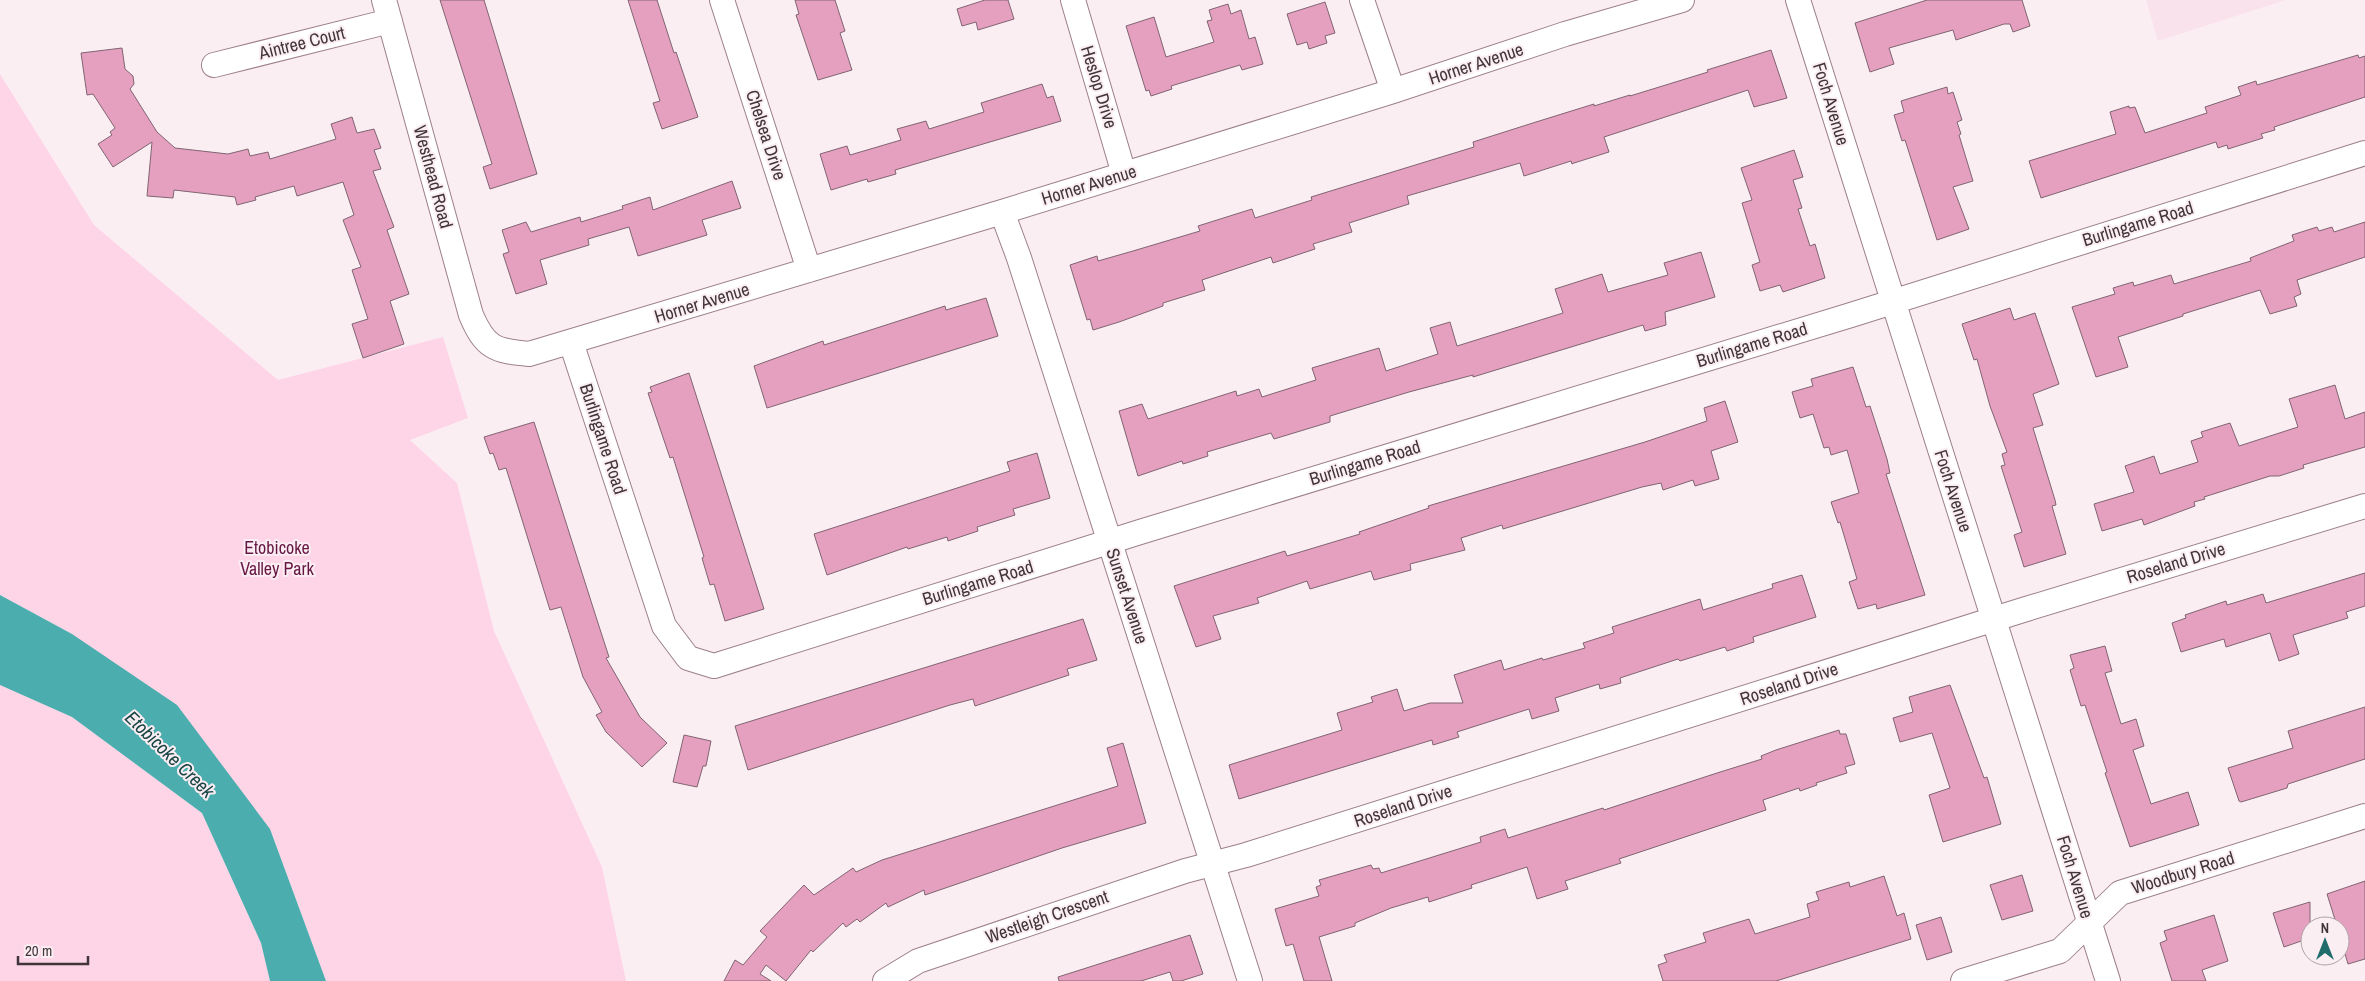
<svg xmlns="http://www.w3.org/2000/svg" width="2365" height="981" font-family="'Archivo Narrow',sans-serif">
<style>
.built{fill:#fae2ec}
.green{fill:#fed5e7}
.water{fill:#4badae}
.building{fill:#e5a0c0;stroke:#806471}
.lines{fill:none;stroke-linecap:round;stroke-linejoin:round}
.street-casing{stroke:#9c7f8b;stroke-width:26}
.street{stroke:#fff;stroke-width:24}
.labels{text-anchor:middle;stroke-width:4;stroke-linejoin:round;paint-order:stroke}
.street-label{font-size:18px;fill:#41353a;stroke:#fbeef3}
.park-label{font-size:18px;fill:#671744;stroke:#fbeef3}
.water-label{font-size:19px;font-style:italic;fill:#174444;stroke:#fbeef3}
</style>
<rect width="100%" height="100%" fill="#fbeef3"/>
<path class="built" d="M 2146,0 L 2286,0 L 2158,41 Z"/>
<path class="green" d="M 0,74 L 94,225 L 278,380 L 443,337 L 468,418 L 410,440 L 457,483 L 494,631 L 602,867 L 626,981 L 326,981 L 270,829 L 72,634 L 0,595 Z
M 0,685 L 72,717 L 202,813 L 261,943 L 270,981 L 0,981 Z"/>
<path class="water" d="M 0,595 L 72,634 L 177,705 L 270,829 L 326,981 L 270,981 L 261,943 L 202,813 L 72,717 L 0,685 Z"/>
<path class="building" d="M 440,0 L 484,0 L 537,174 L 490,189 L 483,167 L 492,164 Z
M 628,0 L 657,0 L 674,53 L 676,52 L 698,117 L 662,129 L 653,103 L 660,101 Z
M 795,0 L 835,0 L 845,31 L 840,33 L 852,70 L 818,80 L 796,15 L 799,14 Z
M 985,0 L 1008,0 L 1014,19 L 978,30 L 976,22 L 962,26 L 957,9 Z
M 1927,0 L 2022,0 L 2030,26 L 2013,32 L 2010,24 L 2004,24 L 1956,40 L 1953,30 L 1889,48 L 1894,64 L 1870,72 L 1855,23 Z
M 1325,2 L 1335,33 L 1325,36 L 1327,43 L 1309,49 L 1307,42 L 1297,45 L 1287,14 Z
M 1228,4 L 1231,14 L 1241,10 L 1249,39 L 1255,37 L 1263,64 L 1242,70 L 1240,65 L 1171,86 L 1172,89 L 1151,96 L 1149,90 L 1146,91 L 1126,26 L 1154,17 L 1166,57 L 1214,42 L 1207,21 L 1212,20 L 1209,10 Z
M 122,48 L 125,69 L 133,76 L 134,84 L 130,89 L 157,132 L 175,148 L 228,154 L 248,149 L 250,156 L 268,152 L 270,159 L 336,139 L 331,124 L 352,117 L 357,133 L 374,129 L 381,148 L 374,150 L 381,169 L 373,171 L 394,227 L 387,230 L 409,294 L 390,301 L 404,344 L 363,358 L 352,324 L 368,319 L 352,270 L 361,267 L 343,220 L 354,215 L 343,182 L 297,196 L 294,186 L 255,197 L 256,200 L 237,205 L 235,197 L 174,190 L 173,198 L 147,196 L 152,142 L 113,167 L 98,144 L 112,135 L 110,132 L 115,128 L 93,94 L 87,95 L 81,53 Z
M 1771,50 L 1787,98 L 1754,107 L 1748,90 L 1604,137 L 1609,152 L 1574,163 L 1572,164 L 1571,161 L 1524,176 L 1520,163 L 1407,196 L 1409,204 L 1349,223 L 1352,232 L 1313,244 L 1315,249 L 1273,263 L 1271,257 L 1202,280 L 1205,290 L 1163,303 L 1163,306 L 1119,322 L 1093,330 L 1090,319 L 1087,320 L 1070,265 L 1097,256 L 1098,261 L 1133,251 L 1200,231 L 1198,226 L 1252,209 L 1255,218 L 1312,200 L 1311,197 L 1474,147 L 1473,142 L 1536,122 L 1594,104 L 1594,106 L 1630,95 L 1630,96 L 1708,72 L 1707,70 Z
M 2358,55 L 2359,58 L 2365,56 L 2365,97 L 2274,127 L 2275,130 L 2261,134 L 2263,138 L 2228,149 L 2227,145 L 2218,148 L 2216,142 L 2041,198 L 2029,161 L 2116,134 L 2110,112 L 2129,106 L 2129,108 L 2135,107 L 2145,133 L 2207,113 L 2205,107 L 2241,95 L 2238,87 L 2256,81 L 2257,85 Z
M 1042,84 L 1047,98 L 1053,96 L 1061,121 L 895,170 L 896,174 L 868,182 L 867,179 L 831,190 L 820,154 L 847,146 L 850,155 L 901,140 L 897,129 L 926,121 L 929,129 L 984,112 L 981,103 Z
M 1947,87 L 1948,94 L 1953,92 L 1962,120 L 1957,122 L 1961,134 L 1959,135 L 1973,181 L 1953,187 L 1969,229 L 1937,240 L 1905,140 L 1902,141 L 1894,115 L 1904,112 L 1901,101 Z
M 1794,150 L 1803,177 L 1793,180 L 1802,208 L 1798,209 L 1810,246 L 1815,244 L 1825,278 L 1783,292 L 1780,285 L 1760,291 L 1752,265 L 1760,262 L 1742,203 L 1752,200 L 1741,168 Z
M 732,181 L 741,208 L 702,220 L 707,235 L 638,256 L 629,227 L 588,239 L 589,245 L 540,260 L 547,284 L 516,294 L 503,254 L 509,252 L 502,230 L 526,222 L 531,232 L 580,217 L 581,222 L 623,209 L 622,206 L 650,197 L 653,210 Z
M 2365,222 L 2365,257 L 2297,280 L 2301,294 L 2294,297 L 2297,306 L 2270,314 L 2260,290 L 2183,314 L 2183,316 L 2118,337 L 2128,367 L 2096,377 L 2072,307 L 2115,294 L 2113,288 L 2133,282 L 2134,286 L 2171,275 L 2174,284 L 2251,261 L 2250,258 L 2294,241 L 2292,235 L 2317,227 L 2319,231 L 2332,227 L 2334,232 Z
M 1701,252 L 1715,297 L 1665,312 L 1666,325 L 1645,331 L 1643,325 L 1473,377 L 1473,375 L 1409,392 L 1330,416 L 1330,422 L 1274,439 L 1271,433 L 1207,452 L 1208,456 L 1183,464 L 1182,461 L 1138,476 L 1119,411 L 1142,404 L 1148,419 L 1236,391 L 1237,396 L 1259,389 L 1262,397 L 1316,380 L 1312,368 L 1379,348 L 1386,371 L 1438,354 L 1430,328 L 1450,322 L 1457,346 L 1563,313 L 1555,289 L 1602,274 L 1608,292 L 1668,275 L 1664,263 Z
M 986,298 L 998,336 L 767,408 L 754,366 L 823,341 L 824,345 L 945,306 L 946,310 Z
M 2010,308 L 2014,320 L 2035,313 L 2059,384 L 2033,394 L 2043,425 L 2033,428 L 2055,500 L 2056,505 L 2052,506 L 2066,554 L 2024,567 L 2014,535 L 2022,532 L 2001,466 L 2005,465 L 2002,454 L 2007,452 L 1990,406 L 1977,359 L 1974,360 L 1962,324 Z
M 1853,367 L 1866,407 L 1870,406 L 1887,459 L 1890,473 L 1886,474 L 1925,595 L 1877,609 L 1876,604 L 1858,609 L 1849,582 L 1857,579 L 1840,522 L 1838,523 L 1831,502 L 1859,493 L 1847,450 L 1831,455 L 1829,447 L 1824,448 L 1813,414 L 1800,418 L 1792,392 L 1813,386 L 1811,379 Z
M 689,373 L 764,609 L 725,621 L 714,584 L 710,585 L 702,558 L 704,557 L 673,457 L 670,458 L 648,393 L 652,392 L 650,387 Z
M 2335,385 L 2345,419 L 2365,412 L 2365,447 L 2303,465 L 2304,468 L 2279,476 L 2270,476 L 2204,497 L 2205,499 L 2194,502 L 2195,506 L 2144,525 L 2142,519 L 2102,531 L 2094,504 L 2134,492 L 2125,466 L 2154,456 L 2160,474 L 2198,462 L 2191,441 L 2203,437 L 2201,432 L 2230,423 L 2239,446 L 2298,427 L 2289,399 Z
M 1725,401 L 1738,442 L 1711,451 L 1719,479 L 1695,486 L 1693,480 L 1663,490 L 1661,483 L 1642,487 L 1503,529 L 1502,525 L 1461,538 L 1465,550 L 1410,564 L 1411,570 L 1374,580 L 1371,571 L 1310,589 L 1307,581 L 1257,598 L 1259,603 L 1213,616 L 1221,639 L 1196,647 L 1174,586 L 1285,551 L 1287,556 L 1360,534 L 1359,532 L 1429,508 L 1428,506 L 1645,442 L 1707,421 L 1704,408 Z
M 534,422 L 597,620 L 609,657 L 606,658 L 640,717 L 667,743 L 642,767 L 606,732 L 596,715 L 602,712 L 583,677 L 561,607 L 550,610 L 506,468 L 499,470 L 493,453 L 490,454 L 484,437 Z
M 1037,453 L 1050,498 L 1013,509 L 1015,515 L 977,527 L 978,531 L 948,541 L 947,537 L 908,549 L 907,547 L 827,575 L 814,534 L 1010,471 L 1007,462 Z
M 2365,573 L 2365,606 L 2346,612 L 2348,618 L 2293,635 L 2299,654 L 2279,661 L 2270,633 L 2226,647 L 2224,639 L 2181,652 L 2172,623 L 2186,618 L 2185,615 L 2226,601 L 2227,605 L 2263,594 L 2266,603 Z
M 1802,575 L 1816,617 L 1753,637 L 1754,642 L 1727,651 L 1725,647 L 1680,661 L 1678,659 L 1620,678 L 1621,683 L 1600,689 L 1599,684 L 1555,698 L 1559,711 L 1532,719 L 1529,709 L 1457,732 L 1459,737 L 1433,745 L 1432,740 L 1239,799 L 1229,765 L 1342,730 L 1337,713 L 1373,702 L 1371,697 L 1397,689 L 1404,711 L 1430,703 L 1463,703 L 1454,675 L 1501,660 L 1504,670 L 1542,658 L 1543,660 L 1585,648 L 1583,643 L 1614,633 L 1612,627 L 1700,599 L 1703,610 L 1773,588 L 1772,584 Z
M 1083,619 L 1097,660 L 1067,669 L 1069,675 L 975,706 L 973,699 L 950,705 L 748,770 L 735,726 Z
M 2105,646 L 2112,671 L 2105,673 L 2121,724 L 2136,719 L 2144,746 L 2133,750 L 2151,804 L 2188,792 L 2199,825 L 2130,847 L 2105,773 L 2107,772 L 2085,705 L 2081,706 L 2070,670 L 2074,668 L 2070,655 Z
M 1950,685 L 1984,778 L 1987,777 L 2001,824 L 1943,842 L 1929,795 L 1950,788 L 1932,733 L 1900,742 L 1893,718 L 1913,712 L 1909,697 Z
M 2365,707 L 2365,759 L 2288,784 L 2287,788 L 2241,802 L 2239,801 L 2228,768 L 2293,748 L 2288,731 Z
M 1839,730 L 1840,734 L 1846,734 L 1855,764 L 1845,767 L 1847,773 L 1816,783 L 1817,785 L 1800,791 L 1799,788 L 1763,800 L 1766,810 L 1619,859 L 1621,863 L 1565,881 L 1568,889 L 1537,899 L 1527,867 L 1471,885 L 1472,888 L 1429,902 L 1428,897 L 1391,908 L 1355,923 L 1355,926 L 1319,937 L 1332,981 L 1304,981 L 1293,944 L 1286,946 L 1275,909 L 1319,896 L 1316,887 L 1321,885 L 1319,880 L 1371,865 L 1373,869 L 1379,868 L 1381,873 L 1481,842 L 1480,837 L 1505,829 L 1508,838 L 1603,808 L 1604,810 L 1717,773 L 1762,759 L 1761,756 L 1776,750 Z
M 684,735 L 711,741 L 706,766 L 703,766 L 697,787 L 673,782 Z
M 1123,743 L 1146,823 L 1062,848 L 925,895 L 924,890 L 888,907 L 886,903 L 860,922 L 857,919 L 846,927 L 843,923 L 813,952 L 811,950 L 786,981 L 766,965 L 760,974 L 771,981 L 724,981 L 735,960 L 743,965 L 767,937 L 760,931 L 804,885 L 814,895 L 853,868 L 856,872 L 882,860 L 1118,786 L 1107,748 Z
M 2022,875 L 2033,911 L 2002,920 L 1990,885 Z
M 1884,876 L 1897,916 L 1904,913 L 1911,939 L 1776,981 L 1663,981 L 1658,965 L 1667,962 L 1664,955 L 1706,942 L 1703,933 L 1749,919 L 1755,934 L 1810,917 L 1807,904 L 1819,900 L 1816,892 L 1849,882 L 1850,887 Z
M 2365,881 L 2365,959 L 2348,964 L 2340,937 L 2340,926 L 2337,926 L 2327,894 Z
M 2310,902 L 2310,938 L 2284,947 L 2273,913 Z
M 2214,915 L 2228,961 L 2202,970 L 2206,981 L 2172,981 L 2160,943 L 2167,940 L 2164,931 Z
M 1941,917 L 1952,952 L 1927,960 L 1916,925 Z
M 1190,935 L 1203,974 L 1181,981 L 1173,981 L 1170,972 L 1141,981 L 1059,981 L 1058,977 Z"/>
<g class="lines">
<defs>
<path id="street" d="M 384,0 L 471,315 C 485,348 495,351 529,354 L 1002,212 L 1393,91 L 1565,34 L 1682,0
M 722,0 L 809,270
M 1073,0 L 1124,174
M 1362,0 L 1393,91
M 1798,0 L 2108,981
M 214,65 L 390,21
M 1002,212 L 1019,258 L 1250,981
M 571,342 L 664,626 L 688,658 L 714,666 L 1140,532 L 1851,315 L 2365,153
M 885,981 L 918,961 L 1185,871 L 1246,855 L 2023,610 L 2365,506
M 1963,981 L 2060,951 L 2120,893 L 2365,816"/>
</defs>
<use href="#street" class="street-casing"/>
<use href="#street" class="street"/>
</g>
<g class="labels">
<g class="street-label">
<text transform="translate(302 43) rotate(-14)" y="6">Aintree Court</text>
<text transform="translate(1476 64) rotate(-18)" y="6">Horner Avenue</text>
<text transform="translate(1099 87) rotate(73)" y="6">Heslop Drive</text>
<text transform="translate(1831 104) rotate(73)" y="6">Foch Avenue</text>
<text transform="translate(766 135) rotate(72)" y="6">Chelsea Drive</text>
<text transform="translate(433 177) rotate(75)" y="6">Westhead Road</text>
<text transform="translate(1089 185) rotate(-17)" y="6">Horner Avenue</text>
<text transform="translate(2138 224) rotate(-17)" y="6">Burlingame Road</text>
<text transform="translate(702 303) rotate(-17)" y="6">Horner Avenue</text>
<text transform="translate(1752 345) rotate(-17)" y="6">Burlingame Road</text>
<text transform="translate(603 439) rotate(72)" y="6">Burlingame Road</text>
<text transform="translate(1365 463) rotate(-17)" y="6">Burlingame Road</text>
<text transform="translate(1953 491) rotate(72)" y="6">Foch Avenue</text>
<text transform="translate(2176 563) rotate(-17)" y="6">Roseland Drive</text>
<text transform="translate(978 583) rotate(-17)" y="6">Burlingame Road</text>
<text transform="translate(1127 596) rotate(72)" y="6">Sunset Avenue</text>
<text transform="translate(1789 684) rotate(-18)" y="6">Roseland Drive</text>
<text transform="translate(1403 806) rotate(-18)" y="6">Roseland Drive</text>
<text transform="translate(2183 873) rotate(-17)" y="6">Woodbury Road</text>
<text transform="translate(2075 877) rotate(73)" y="6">Foch Avenue</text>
<text transform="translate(1047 917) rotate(-19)" y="6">Westleigh Crescent</text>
</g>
<g class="park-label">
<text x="277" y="554">Etobicoke<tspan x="277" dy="21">Valley Park</tspan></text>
</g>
<g class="water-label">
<text transform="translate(170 754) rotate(44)" y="7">Etobicoke Creek</text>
</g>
</g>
<g transform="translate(2325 941)"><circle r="24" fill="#fbeef3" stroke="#b1a4a9"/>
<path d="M0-4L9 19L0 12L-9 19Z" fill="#206c6d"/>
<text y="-8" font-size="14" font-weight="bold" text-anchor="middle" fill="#41353a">N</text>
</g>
<path d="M18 956v8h70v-8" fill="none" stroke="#41353a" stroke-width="2.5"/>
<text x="25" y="956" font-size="15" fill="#41353a" stroke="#fbeef3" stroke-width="4" paint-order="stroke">20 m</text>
</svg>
